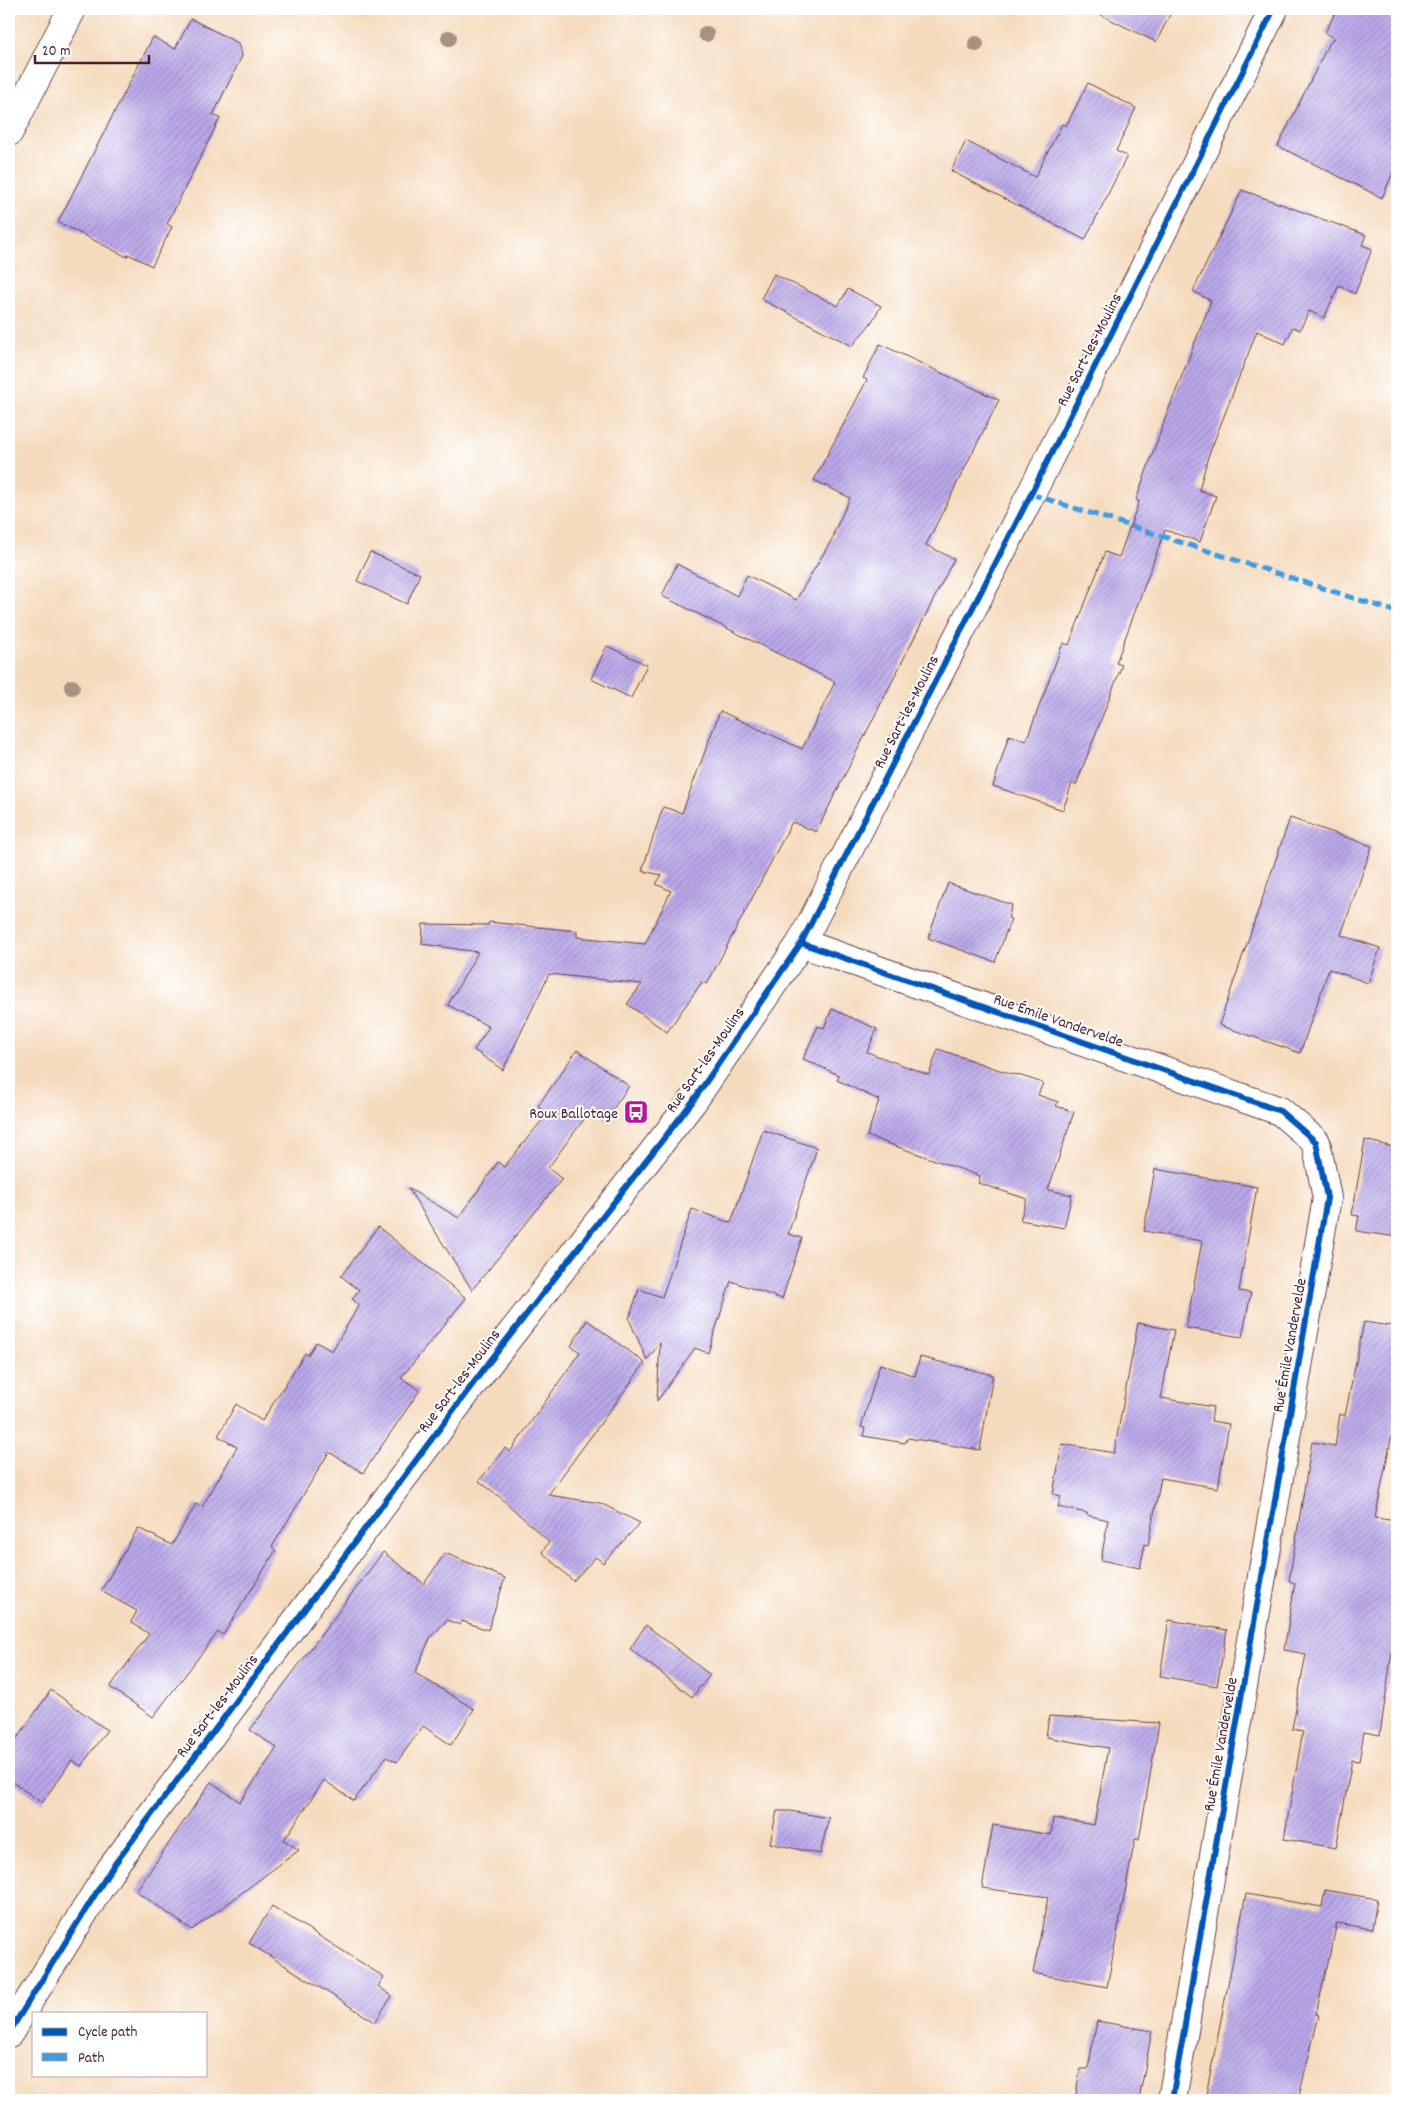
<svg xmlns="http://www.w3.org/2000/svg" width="1406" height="2109" font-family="Dekko,sans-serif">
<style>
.building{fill:url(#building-hatch)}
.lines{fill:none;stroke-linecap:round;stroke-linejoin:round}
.street-casing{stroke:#643b41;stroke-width:30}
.street{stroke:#fff;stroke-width:28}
.quiet{stroke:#409be1;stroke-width:5;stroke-dasharray:10 5;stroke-linecap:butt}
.cycleway-casing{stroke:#fff;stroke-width:9}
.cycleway{stroke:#0057b8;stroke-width:6}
.tree{fill:#a6927d}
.labels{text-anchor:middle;stroke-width:4;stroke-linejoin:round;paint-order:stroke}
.street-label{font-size:16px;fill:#4a1f2b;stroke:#fff}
.poi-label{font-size:16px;fill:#4a1f2b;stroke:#fff;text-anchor:end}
</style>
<defs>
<pattern id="building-hatch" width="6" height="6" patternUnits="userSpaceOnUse" patternTransform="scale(1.25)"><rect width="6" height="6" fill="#baa9ea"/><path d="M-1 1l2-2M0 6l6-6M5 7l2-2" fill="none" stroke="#9989be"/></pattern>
</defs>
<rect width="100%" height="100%" fill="#fff"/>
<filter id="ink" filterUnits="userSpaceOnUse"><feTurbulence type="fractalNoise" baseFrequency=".02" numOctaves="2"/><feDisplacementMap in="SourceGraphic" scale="10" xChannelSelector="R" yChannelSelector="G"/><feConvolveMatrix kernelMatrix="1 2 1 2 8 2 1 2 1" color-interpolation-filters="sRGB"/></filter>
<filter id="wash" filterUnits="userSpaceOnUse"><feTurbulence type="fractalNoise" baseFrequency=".0096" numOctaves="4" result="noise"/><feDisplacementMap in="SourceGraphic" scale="20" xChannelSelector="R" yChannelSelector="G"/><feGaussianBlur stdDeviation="1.12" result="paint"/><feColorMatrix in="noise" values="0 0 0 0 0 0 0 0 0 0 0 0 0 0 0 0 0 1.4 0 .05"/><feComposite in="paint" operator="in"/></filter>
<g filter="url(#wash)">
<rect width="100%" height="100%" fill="#f5dbbe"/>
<g id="blocks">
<path class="building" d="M 1089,9 L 1173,9 L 1156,42 Z
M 1337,9 L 1397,9 L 1397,163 L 1382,198 L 1278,146 L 1327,47 L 1334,38 L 1325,33 Z
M 191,19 L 238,43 L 242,56 L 213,115 L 220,118 L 167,224 L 172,227 L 152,266 L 128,254 L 127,257 L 58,222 L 153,37 L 175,49 Z
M 1088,83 L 1136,108 L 1116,151 L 1127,156 L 1085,240 L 951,171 L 966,141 L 1035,177 L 1062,124 L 1066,126 Z
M 1242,190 L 1366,235 L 1362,245 L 1372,249 L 1355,294 L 1339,285 L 1324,318 L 1309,311 L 1300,330 L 1293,327 L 1285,344 L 1257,331 L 1208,457 L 1199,490 L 1216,496 L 1200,542 L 1165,530 L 1116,663 L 1122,665 L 1076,785 L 1072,783 L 1063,810 L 993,786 L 1009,735 L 1026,741 L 1063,643 L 1069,645 L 1105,552 L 1119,557 L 1139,501 L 1136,500 L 1165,419 L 1211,301 L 1193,291 Z
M 774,274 L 838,306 L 848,289 L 881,306 L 871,323 L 852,346 L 761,299 Z
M 880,344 L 999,400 L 926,545 L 954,559 L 816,832 L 792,822 L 707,984 L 702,982 L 667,1032 L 627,1004 L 642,984 L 549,974 L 503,1070 L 474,1050 L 489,1027 L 448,1005 L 478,952 L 422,944 L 423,924 L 488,925 L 489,922 L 577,931 L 577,937 L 645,944 L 671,891 L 656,884 L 662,875 L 642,871 L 663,807 L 682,813 L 720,711 L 802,749 L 835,682 L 662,596 L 677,564 L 737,596 L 747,575 L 796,600 L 835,534 L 833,534 L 850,498 L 814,480 L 867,380 L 863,378 Z
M 370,552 L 420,574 L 407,604 L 357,581 Z
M 607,646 L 647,665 L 631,698 L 591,679 Z
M 1290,818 L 1372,846 L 1341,935 L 1380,948 L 1368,983 L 1329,969 L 1300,1053 L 1219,1025 Z
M 948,883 L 1012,905 L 1008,918 L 1011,919 L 995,962 L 928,938 Z
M 832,1009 L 877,1029 L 867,1052 L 929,1075 L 938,1049 L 1014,1075 L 1015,1074 L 1043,1083 L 1038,1095 L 1058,1102 L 1056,1106 L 1074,1112 L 1048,1190 L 1072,1195 L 1064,1228 L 1020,1220 L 1027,1199 L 978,1183 L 980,1176 L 867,1136 L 879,1100 L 837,1080 L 839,1075 L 803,1059 L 818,1026 L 824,1028 Z
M 577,1050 L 629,1086 L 606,1119 L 592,1109 L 573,1134 L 548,1168 L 562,1179 L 472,1290 L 408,1188 L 459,1218 L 498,1162 L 504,1167 L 547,1114 L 538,1106 Z
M 763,1130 L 817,1148 L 788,1234 L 802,1238 L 782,1299 L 731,1281 L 708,1353 L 695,1348 L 657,1401 L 660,1343 L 647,1360 L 629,1319 L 639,1289 L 662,1297 L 692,1209 L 731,1223 Z
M 1365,1140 L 1397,1148 L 1397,1237 L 1356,1231 L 1359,1216 L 1352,1215 Z
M 1155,1169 L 1257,1187 L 1239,1291 L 1251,1293 L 1242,1337 L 1186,1328 L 1202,1241 L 1144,1231 Z
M 378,1227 L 466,1298 L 401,1378 L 420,1390 L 363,1473 L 329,1452 L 272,1547 L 276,1550 L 223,1635 L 218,1632 L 153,1717 L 110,1687 L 149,1634 L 131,1622 L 137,1611 L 101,1591 L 138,1528 L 172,1545 L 196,1504 L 202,1507 L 237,1447 L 218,1436 L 236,1404 L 262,1421 L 305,1353 L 308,1355 L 316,1342 L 332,1351 L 359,1305 L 352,1299 L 359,1290 L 341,1276 Z
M 587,1320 L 645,1363 L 548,1495 L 600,1503 L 640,1523 L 603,1563 L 596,1557 L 573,1581 L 542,1552 L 549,1542 L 500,1497 L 479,1481 L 505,1448 L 510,1452 L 580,1352 L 571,1346 Z
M 1364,1322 L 1397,1327 L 1397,1425 L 1394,1424 L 1375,1518 L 1397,1521 L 1397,1638 L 1394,1637 L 1380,1735 L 1364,1732 L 1359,1761 L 1352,1760 L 1336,1848 L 1284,1839 L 1303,1731 L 1292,1729 L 1306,1654 L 1284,1650 L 1295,1583 L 1289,1581 L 1312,1442 L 1335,1446 L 1340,1414 L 1345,1416 Z
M 1138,1323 L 1174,1330 L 1161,1398 L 1213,1407 L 1211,1421 L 1229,1424 L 1218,1488 L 1161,1478 L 1148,1545 L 1145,1544 L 1140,1568 L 1101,1560 L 1108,1520 L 1087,1515 L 1087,1513 L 1058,1507 L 1061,1496 L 1053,1494 L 1062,1444 L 1114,1453 Z
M 920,1357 L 993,1375 L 980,1450 L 908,1438 L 905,1443 L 863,1436 L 865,1428 L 861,1427 L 880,1364 L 915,1376 Z
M 383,1552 L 424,1584 L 445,1553 L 505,1578 L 488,1630 L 462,1621 L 460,1625 L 447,1620 L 430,1638 L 415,1673 L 474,1709 L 451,1745 L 423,1726 L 397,1762 L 386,1757 L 354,1801 L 324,1780 L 284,1840 L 299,1850 L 192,1930 L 136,1891 L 211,1782 L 240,1802 L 277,1748 L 250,1730 Z
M 1169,1620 L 1227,1630 L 1217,1686 L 1160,1676 Z
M 646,1625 L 710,1675 L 692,1697 L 630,1649 Z
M 51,1690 L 107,1730 L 81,1766 L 72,1760 L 42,1803 L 9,1779 L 9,1750 Z
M 1049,1716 L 1159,1723 L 1139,1840 L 1135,1839 L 1107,1987 L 1033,1973 L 1048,1897 L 982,1888 L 993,1825 L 1051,1835 L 1053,1818 L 1094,1825 L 1108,1748 L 1046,1737 Z
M 777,1811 L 790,1811 L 829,1818 L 820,1854 L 770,1843 Z
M 1325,1890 L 1377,1899 L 1372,1929 L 1337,1923 L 1316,2014 L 1319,2015 L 1298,2100 L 1205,2100 L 1246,1894 L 1322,1907 Z
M 272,1906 L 384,1977 L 378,1986 L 392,1996 L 375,2022 L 249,1943 Z
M 1097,2021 L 1152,2031 L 1139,2100 L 1075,2100 L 1080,2069 L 1088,2069 Z"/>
</g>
</g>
<g filter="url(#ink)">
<use href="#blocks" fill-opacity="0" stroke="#643b41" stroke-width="1"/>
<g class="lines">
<defs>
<path id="street" d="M 9,132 L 72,9
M 801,943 L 1280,1111 L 1316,1142 L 1327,1198 L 1172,2100
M 9,2033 L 111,1869 L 487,1365 L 693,1101 L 801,943 L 1031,494 L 1274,9"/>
</defs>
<use href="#street" class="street-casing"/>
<use href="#street" class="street"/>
<path class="quiet" d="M 1031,494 L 1397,612"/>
<defs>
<path id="cycleway" d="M 801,943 L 1280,1111 L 1316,1142 L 1327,1198 L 1172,2100
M 9,2033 L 111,1869 L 487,1365 L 693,1101 L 801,943 L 1031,494 L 1274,9"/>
</defs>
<use href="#cycleway" class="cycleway-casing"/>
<use href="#cycleway" class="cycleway"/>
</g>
<g class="tree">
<circle cx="706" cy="34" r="8"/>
<circle cx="449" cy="38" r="8"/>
<circle cx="976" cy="44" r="8"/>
<circle cx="72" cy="687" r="8"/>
</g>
</g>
<defs>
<symbol id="bus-square" viewBox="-11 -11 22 22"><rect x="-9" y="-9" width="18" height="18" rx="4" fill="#b5179e" stroke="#fff"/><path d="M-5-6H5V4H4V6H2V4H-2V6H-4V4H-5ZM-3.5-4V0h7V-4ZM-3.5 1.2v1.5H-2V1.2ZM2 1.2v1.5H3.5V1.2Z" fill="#fff"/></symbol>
</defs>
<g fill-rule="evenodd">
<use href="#bus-square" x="622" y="1098" width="28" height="28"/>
</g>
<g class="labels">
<g class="street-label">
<text transform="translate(1088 349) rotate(-63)" y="6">Rue Sart-les-Moulins</text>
<text transform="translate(905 711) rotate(-63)" y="6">Rue Sart-les-Moulins</text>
<text transform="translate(1059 1019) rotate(19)" y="6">Rue Émile Vandervelde</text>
<text transform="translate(704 1059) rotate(-55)" y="6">Rue Sart-les-Moulins</text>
<text transform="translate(1288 1345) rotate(-80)" y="6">Rue Émile Vandervelde</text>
<text transform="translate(458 1380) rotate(-53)" y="6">Rue Sart-les-Moulins</text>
<text transform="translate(216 1705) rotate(-53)" y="6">Rue Sart-les-Moulins</text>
<text transform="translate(1219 1744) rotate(-80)" y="6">Rue Émile Vandervelde</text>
</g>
<g class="poi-label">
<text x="618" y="1118">Roux Ballotage</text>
</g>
</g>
<rect width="1406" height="2109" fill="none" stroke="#fff" stroke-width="30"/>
<rect x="32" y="2012" width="175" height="65" fill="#ffffff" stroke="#b7a5aa"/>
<rect x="42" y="2028" width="25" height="8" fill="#0057b8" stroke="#b7a5aa"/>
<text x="78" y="2036" font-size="15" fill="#4a1f2b">Cycle path</text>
<rect x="42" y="2053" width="25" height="8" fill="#409be1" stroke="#b7a5aa"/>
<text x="78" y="2062" font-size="15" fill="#4a1f2b">Path</text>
<path d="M35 55v8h114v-8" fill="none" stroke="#4a1f2b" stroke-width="2.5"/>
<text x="42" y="55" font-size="15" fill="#4a1f2b" stroke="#ffffff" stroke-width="4" paint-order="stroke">20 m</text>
</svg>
